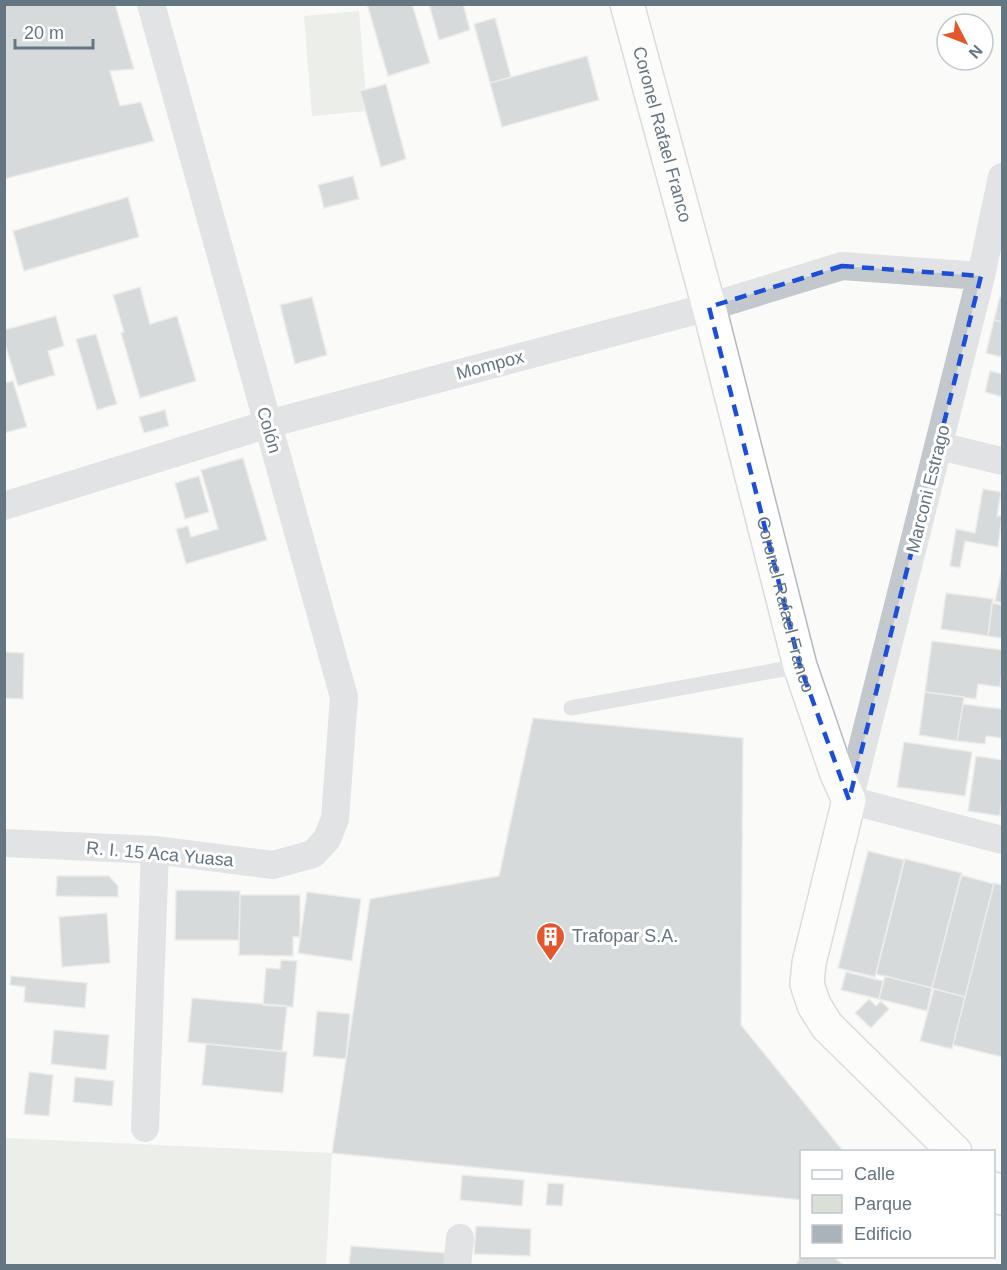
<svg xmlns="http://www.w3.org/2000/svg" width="1007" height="1270" font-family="Arial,sans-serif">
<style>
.green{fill:#dadfd7}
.building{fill:#aab3b9;stroke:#dcdcda;stroke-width:1.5}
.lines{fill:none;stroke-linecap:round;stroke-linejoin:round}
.secondary-casing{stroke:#b3babf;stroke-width:36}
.lane{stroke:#c3c8cc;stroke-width:15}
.street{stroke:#c3c8cc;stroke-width:28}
.secondary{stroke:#fff;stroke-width:33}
.marked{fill:none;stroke:#1d4ed8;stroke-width:4.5;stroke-dasharray:12 8;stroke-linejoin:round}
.labels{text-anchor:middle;stroke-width:6;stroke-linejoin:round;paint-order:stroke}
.street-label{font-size:18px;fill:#657683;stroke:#fff}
.poi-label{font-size:18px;fill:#657683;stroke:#fff;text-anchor:start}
</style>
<rect width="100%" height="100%" fill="#fafaf8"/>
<path class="green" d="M 359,11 L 367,111 L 312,116 L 304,16 Z
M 5,1138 L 332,1153 L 326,1265 L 5,1265 Z"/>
<path class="building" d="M 4,4 L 115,4 L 134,69 L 110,71 L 120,106 L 141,102 L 154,141 L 4,179 Z
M 367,4 L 412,4 L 430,63 L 388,76 Z
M 429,4 L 463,4 L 470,30 L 439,40 Z
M 495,18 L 511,77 L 490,83 L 474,24 Z
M 587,56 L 599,100 L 502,127 L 490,83 Z
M 386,84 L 406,159 L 381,167 L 360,91 Z
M 353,176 L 359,199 L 324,208 L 318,185 Z
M 128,197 L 139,237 L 24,271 L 13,231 Z
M 140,287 L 150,324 L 177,316 L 196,381 L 140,398 L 121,333 L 124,332 L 113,295 Z
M 1000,296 L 1002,297 L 1002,322 L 994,320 Z
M 312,297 L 327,355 L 295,364 L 280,305 Z
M 56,316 L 64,346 L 48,351 L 55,375 L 18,386 L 4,341 L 4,330 Z
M 994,320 L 1002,322 L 1002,357 L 986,353 Z
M 96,334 L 117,404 L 97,410 L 76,339 Z
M 990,371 L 1002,374 L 1002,397 L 985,392 Z
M 13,381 L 27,427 L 4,433 L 4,383 Z
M 165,410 L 169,426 L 144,433 L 139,417 Z
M 243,458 L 267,540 L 186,564 L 176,529 L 188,526 L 191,537 L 218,529 L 201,470 Z
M 199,476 L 209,512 L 185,519 L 175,483 Z
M 983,489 L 1001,492 L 997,516 L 1002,516 L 998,547 L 965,541 L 960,568 L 950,566 L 956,529 L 975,533 Z
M 1002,569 L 1002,603 L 995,601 Z
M 946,593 L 993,599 L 988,636 L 941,629 Z
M 992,603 L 1002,605 L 1002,638 L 988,636 Z
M 932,641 L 1002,650 L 1002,672 L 1000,687 L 978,684 L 976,699 L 925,692 Z
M 4,652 L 24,653 L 23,699 L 4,698 Z
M 925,692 L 964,697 L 957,741 L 919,735 Z
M 963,704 L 1002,709 L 1002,738 L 986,736 L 985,744 L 957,741 Z
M 533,718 L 743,738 L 741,1025 L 844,1152 L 802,1152 L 802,1200 L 332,1153 L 370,899 L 499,876 Z
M 904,742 L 972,752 L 965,796 L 897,787 Z
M 976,756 L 1002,760 L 1002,797 L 1000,816 L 968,811 Z
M 868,851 L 904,860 L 875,977 L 838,968 Z
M 905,859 L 962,873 L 932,988 L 876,974 Z
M 961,875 L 994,884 L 965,997 L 932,988 Z
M 57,876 L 109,876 L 118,886 L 118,897 L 56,896 Z
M 994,883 L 1002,885 L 1002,1057 L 953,1045 Z
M 176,890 L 240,891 L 239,940 L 175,940 Z
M 307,892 L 361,899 L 352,961 L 298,953 Z
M 240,895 L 300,895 L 300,937 L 293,937 L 293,956 L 239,955 Z
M 107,913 L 110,963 L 62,967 L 59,917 Z
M 281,960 L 297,961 L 293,1007 L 263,1005 L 266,968 L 280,969 Z
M 846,972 L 883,981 L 879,999 L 841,990 Z
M 11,976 L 87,983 L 85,1008 L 24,1002 L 25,987 L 10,985 Z
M 885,976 L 932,988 L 927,1011 L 879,999 Z
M 934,989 L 965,997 L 952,1049 L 920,1041 Z
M 192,998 L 287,1006 L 282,1051 L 188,1042 Z
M 869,999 L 876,1006 L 881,1001 L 889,1009 L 871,1028 L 855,1013 Z
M 317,1011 L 350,1014 L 346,1059 L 313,1056 Z
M 54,1030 L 109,1035 L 106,1070 L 51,1064 Z
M 206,1044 L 287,1052 L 283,1093 L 202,1085 Z
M 29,1072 L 53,1075 L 49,1116 L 24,1114 Z
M 75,1077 L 114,1081 L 112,1106 L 73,1102 Z
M 462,1175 L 524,1180 L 522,1206 L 460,1200 Z
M 548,1183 L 564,1184 L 562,1206 L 546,1205 Z
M 476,1226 L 531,1229 L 530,1256 L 474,1254 Z
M 351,1246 L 446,1253 L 445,1266 L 349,1266 Z
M 802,1255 L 802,1256 L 832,1256 L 845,1266 L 795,1266 Z"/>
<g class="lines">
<defs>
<g id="secondary">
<path id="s1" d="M 627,4 L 709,307 L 800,666 L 837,774 L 849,800 L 809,963 L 807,984 L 814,1005 L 827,1026 L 955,1152"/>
<path d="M 994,1189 L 1002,1198"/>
</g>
</defs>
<use href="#secondary" class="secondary-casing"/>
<path class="lane" d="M 571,708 L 800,666"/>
<path class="street" d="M 1002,177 L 981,276 L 849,800 L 1002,840
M 939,446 L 1002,461
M 4,506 L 268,424 L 709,307 L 842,266 L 981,276
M 4,843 L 155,850 L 273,865 L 313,854 L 327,839 L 335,819 L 344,697 L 151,4
M 145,1128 L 155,850
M 457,1266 L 460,1238"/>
<use href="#secondary" class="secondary"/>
</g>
<path d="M0 0H1007V1270H0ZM 842,266 L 981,276 L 849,800 L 800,666 L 709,307 Z" fill="#fafaf8" fill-opacity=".55" fill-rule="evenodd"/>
<path class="marked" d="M 842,266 L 981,276 L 849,800 L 800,666 L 709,307 Z"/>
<defs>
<symbol id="building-pin" viewBox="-11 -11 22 30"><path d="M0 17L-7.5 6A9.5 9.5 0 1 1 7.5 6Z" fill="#e4572e" stroke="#fff"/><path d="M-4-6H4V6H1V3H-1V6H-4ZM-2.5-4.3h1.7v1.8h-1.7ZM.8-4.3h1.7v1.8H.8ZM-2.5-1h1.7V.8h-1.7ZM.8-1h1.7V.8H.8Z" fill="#fff"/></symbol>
</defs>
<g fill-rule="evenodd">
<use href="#building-pin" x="534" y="920" width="33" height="45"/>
</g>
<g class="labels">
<g class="street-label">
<text dy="6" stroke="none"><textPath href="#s1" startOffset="135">Coronel Rafael Franco</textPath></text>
<text transform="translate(490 365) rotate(-15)" y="6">Mompox</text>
<text transform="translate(269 430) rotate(74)" y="6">Colón</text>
<text transform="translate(928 489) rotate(-76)" y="6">Marconi Estrago</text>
<text dy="6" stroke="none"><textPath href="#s1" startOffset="621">Coronel Rafael Franco</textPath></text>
<text transform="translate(160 854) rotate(5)" y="6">R. I. 15 Aca Yuasa</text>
</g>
<g class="poi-label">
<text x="572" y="942">Trafopar S.A.</text>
</g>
</g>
<rect width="1007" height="1270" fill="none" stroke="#657683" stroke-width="12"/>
<rect x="800" y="1150" width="195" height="108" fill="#ffffff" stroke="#c1c8cd" stroke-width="1.5"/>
<rect x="812" y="1170" width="30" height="9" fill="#ffffff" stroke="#c1c8cd" stroke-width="1.5"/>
<text x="854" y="1180" font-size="18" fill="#657683">Calle</text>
<rect x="812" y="1195" width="30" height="18" fill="#dadfd7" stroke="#c1c8cd" stroke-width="1.5"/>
<text x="854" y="1210" font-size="18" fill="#657683">Parque</text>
<rect x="812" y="1225" width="30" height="18" fill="#aab3b9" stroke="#c1c8cd" stroke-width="1.5"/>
<text x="854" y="1240" font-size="18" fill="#657683">Edificio</text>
<g transform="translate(965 42) rotate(132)"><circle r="28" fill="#ffffff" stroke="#c1c8cd" stroke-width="1.5"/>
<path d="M0-4.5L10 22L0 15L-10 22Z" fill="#e4572e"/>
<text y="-9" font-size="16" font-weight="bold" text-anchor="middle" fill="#657683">N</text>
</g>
<path d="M15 39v9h78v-9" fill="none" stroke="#657683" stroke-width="3"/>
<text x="24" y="39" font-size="18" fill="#657683" stroke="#ffffff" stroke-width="4.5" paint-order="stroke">20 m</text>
</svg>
